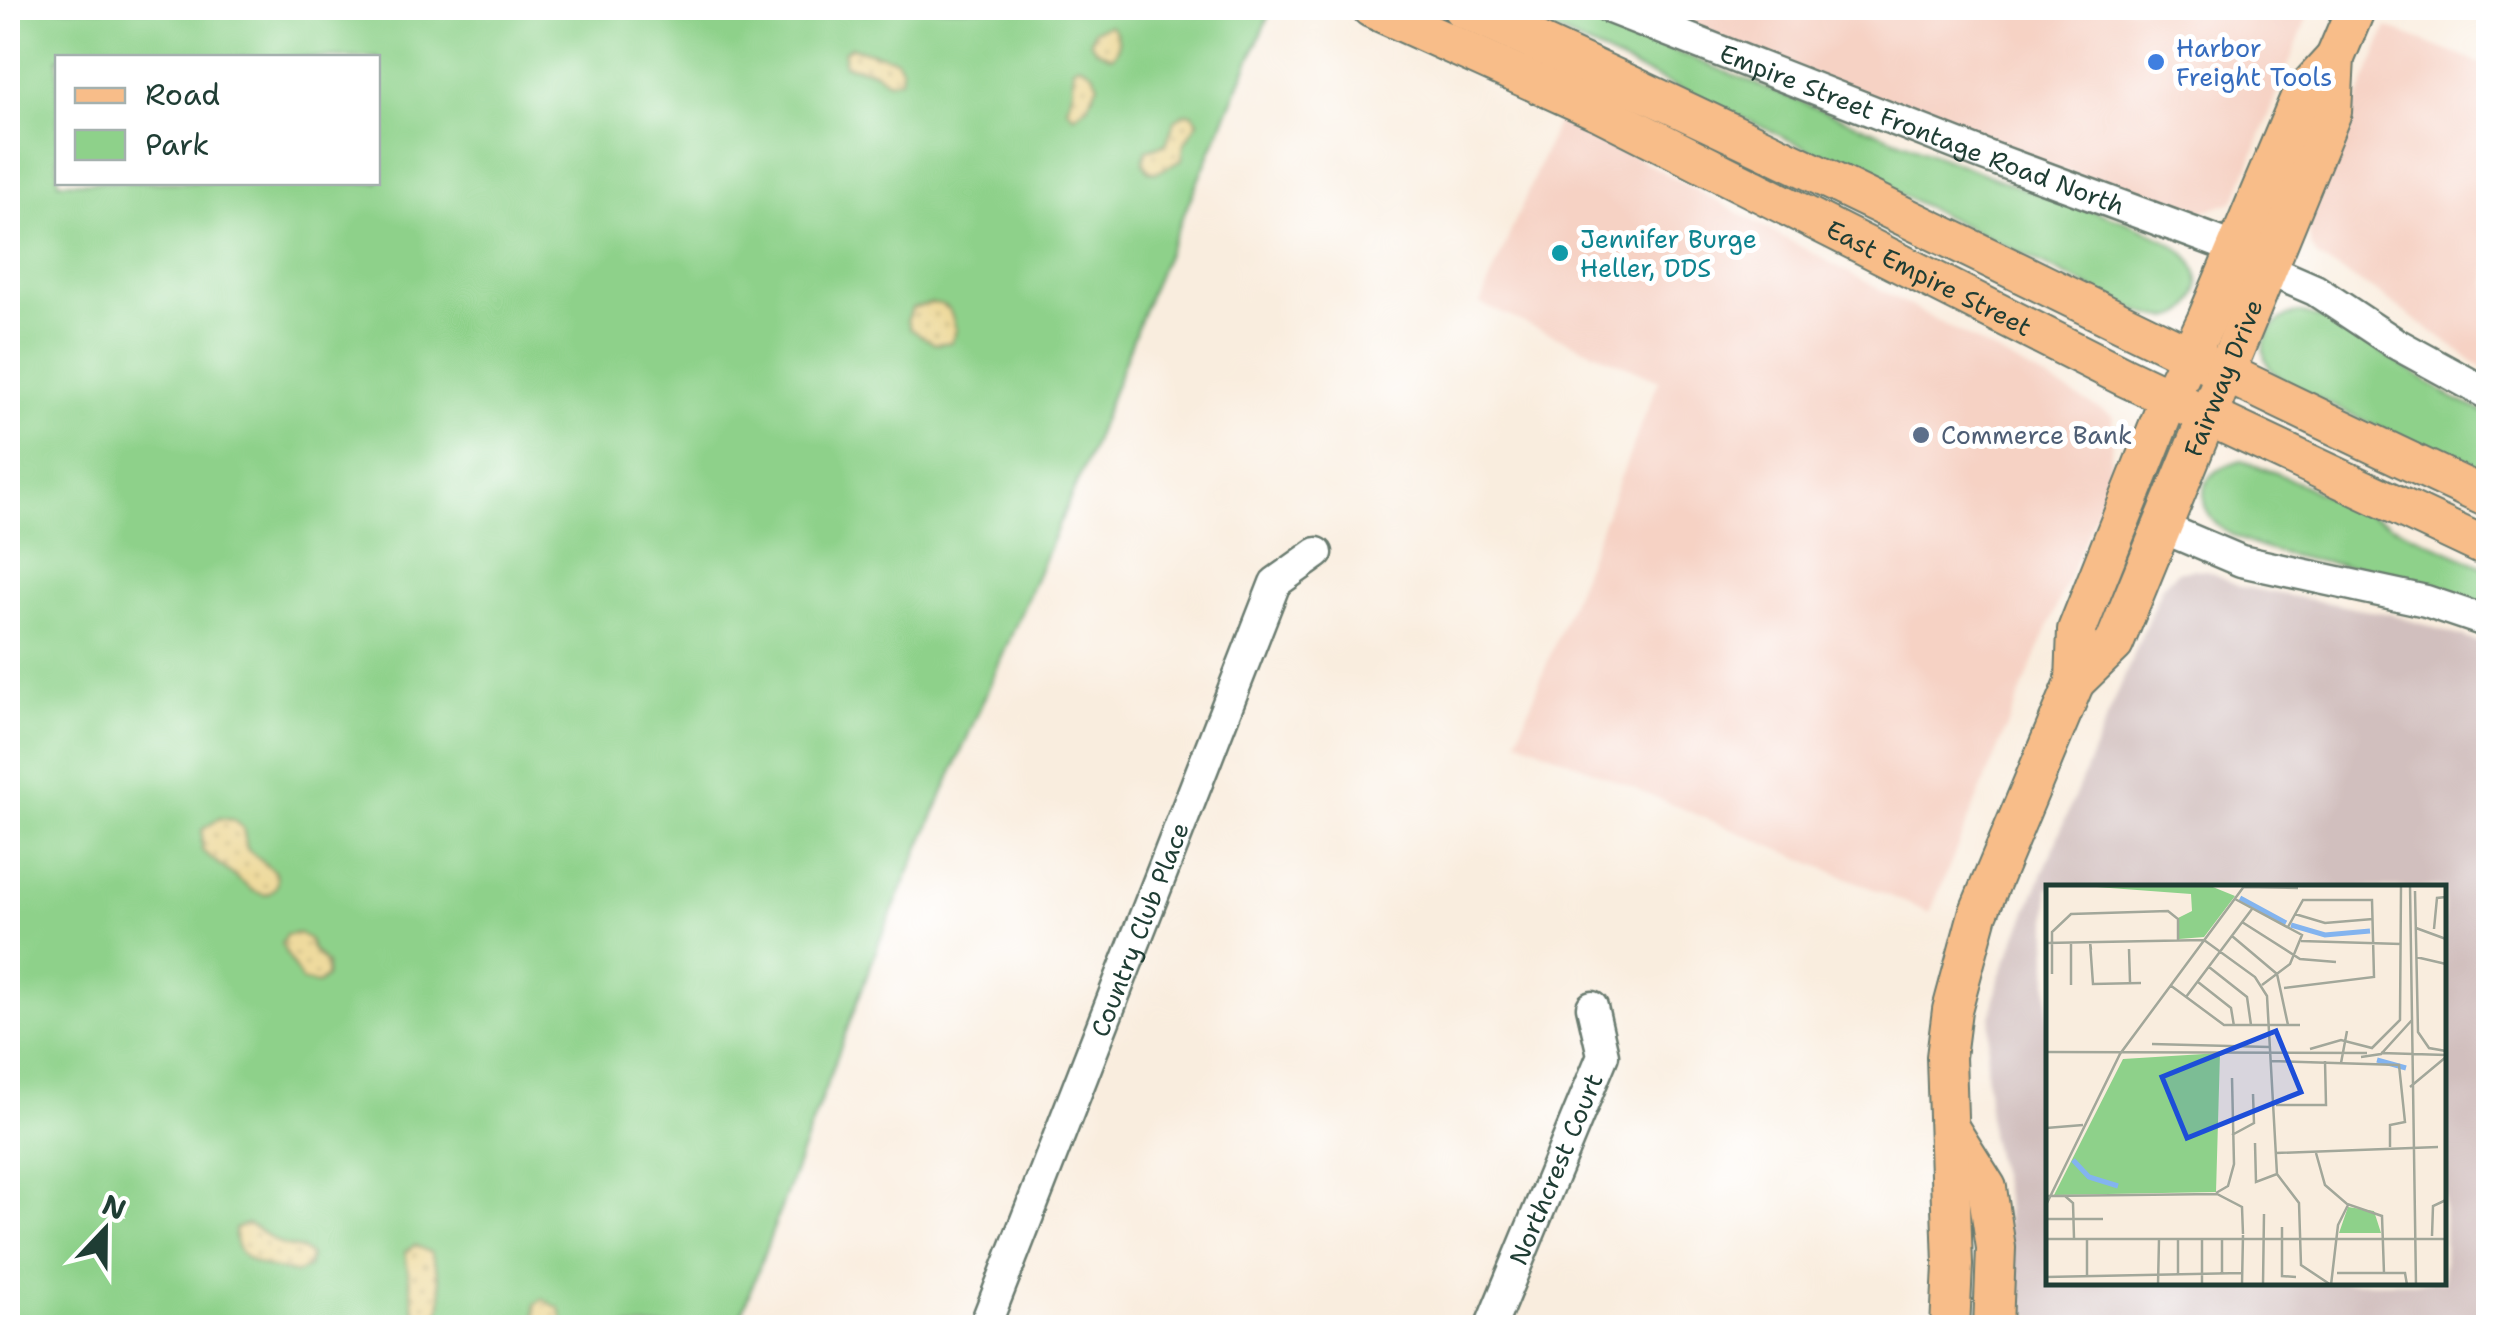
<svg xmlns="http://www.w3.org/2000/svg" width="2496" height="1335" font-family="'Shantell Sans',sans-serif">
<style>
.built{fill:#f6d2c4}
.industrial{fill:#d1bfbe;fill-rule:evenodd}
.green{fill:#8ed18a;stroke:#56875f;stroke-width:2.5;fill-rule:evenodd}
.sand{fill:url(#sand-dots);stroke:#868c69;stroke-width:2.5}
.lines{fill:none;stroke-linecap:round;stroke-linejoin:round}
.minor-casing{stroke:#6b7b70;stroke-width:35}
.major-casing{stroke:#6b7b70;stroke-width:42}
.minor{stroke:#fff;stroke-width:30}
.major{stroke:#f8bd89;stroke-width:38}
.shop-dot{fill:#3f7fe0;stroke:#fff;stroke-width:4}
.culture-dot{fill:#0f9aa8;stroke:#fff;stroke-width:4}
.service-dot{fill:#5c6f8a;stroke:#fff;stroke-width:4}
.labels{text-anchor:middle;stroke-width:10;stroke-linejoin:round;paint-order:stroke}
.shop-label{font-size:25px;fill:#366cbe;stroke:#fff;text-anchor:start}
.street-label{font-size:25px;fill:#1f3d34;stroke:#fff}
.culture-label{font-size:25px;fill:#0d838f;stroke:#fff;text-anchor:start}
.service-label{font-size:25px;fill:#4e5e75;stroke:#fff;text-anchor:start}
.inset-river{fill:none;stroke:#83b4ef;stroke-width:5}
.inset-road{fill:none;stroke:#a2a79a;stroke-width:2.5}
.view{fill:#1d4ed8;fill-opacity:0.15;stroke:#1d4ed8;stroke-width:5}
.inset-edge{fill:none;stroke:#1f3d34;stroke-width:5}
</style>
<defs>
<pattern id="sand-dots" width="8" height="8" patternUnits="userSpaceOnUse" patternTransform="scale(2.5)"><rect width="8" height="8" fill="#eeda9e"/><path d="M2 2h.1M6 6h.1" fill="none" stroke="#ccbc89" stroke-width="1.8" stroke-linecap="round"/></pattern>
</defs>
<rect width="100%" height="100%" fill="#fff"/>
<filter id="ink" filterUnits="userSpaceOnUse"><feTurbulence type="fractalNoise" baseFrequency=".01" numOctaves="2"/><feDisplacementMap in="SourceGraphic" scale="20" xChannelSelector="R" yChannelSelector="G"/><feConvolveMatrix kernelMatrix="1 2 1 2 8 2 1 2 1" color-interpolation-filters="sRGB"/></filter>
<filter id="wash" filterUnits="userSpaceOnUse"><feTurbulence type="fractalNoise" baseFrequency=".0048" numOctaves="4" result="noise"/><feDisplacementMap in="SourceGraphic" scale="40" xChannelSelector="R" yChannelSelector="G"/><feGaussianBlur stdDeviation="2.25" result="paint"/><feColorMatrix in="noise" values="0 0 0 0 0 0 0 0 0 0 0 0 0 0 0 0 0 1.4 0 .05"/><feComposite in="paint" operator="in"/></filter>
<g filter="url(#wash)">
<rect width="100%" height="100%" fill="#f9edde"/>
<path class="built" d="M 1646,8 L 2311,8 L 2238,194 L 2233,202 L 2200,212 L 2028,160 Z
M 2387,27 L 2488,67 L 2488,372 L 2376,292 L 2318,258 L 2311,247 L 2308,229 L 2311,215 Z
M 1560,116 L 2113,416 L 2110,477 L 1930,913 L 1517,739 L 1659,380 L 1480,304 Z"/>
<path class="industrial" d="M 2192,569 L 2205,570 L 2242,587 L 2394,615 L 2488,645 L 2488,1327 L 2011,1328 L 2006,1200 L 1990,1134 L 1986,1069 L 1991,1018 L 1999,979 L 2162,586 L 2177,572 ZM 2048,888 L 2444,888 L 2444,1282 L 2048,1282 Z"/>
<path class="green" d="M 8,8 L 1272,8 L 1150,293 L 1091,450 L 880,940 L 737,1327 L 8,1328 ZM 58,58 L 378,58 L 378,182 L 58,182 Z
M 1506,8 L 1566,8 C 1719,68 1871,132 2025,189 C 2071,206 2152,223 2186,255 C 2207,275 2201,315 2168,318 C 2158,318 2148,314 2138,311 L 1775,133 Z
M 2297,313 L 2326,319 L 2340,325 L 2451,397 L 2488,414 L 2488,478 L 2296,389 C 2287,383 2277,377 2270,368 C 2253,344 2273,319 2297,313 Z
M 2242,461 L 2274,472 L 2488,569 L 2488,606 C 2457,595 2426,583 2394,574 C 2352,563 2197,556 2204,493 C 2206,471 2224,466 2242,461 Z"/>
<path class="sand" d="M 1109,25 C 1120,32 1122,49 1112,57 L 1095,49 L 1090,41 L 1094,30 Z
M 850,47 L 896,59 L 902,69 L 901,79 L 888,82 L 873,71 L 844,65 L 844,52 Z
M 1079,64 L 1093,73 L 1098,84 L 1087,106 L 1074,116 L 1067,108 L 1073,89 L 1073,67 Z
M 1185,113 L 1193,114 L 1198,122 L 1184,144 L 1182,160 L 1156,173 L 1149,171 L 1143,163 L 1146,150 L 1166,144 L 1175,120 Z
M 932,303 C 951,303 952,315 956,331 L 951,342 L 935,344 L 910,329 L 907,321 L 912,308 Z
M 220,818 L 233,820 L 243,828 L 247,849 L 276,873 C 279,884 275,892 265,895 L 253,891 L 202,851 L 202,830 Z
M 298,933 L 309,939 L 312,949 L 327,964 L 326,977 L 318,984 L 302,981 L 281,944 L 286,935 Z
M 247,1224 C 260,1228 266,1236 278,1243 C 291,1250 300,1244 310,1256 L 308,1267 L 296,1273 C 269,1268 231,1264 235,1229 Z
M 415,1245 L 431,1253 C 438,1272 450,1308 432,1322 L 420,1319 L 414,1309 L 405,1252 Z
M 543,1299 L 560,1309 L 564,1327 L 536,1327 L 535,1304 Z"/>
</g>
<g filter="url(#ink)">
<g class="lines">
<defs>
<g id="minor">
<path id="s1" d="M 1610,8 L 1984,155 L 2237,249"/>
<path d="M 2269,270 L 2315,290 L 2395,343 L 2488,394"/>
<path d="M 2161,527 L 2241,561 L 2426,601 L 2488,622"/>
<path id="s2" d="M 984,1328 L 1275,583 L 1317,553"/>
<path id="s3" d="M 1490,1328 L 1603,1055 L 1592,1007"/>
</g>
<g id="major">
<path id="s4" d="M 1371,8 L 1601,112 L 2125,377 L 2488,548"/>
<path d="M 1462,8 C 1808,163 2144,338 2488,498"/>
<path id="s5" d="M 2075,682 L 2114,644 L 2332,112 L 2335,58 L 2356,8"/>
<path d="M 1950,1129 L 1987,1188 L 1996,1248 L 1993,1328"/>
<path d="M 1950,1328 L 1953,1265 L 1946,1057 L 1952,1010 L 1978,914 L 2075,682 L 2077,630 L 2169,399 L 2206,321 L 2301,95 L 2335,58"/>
</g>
</defs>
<use href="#minor" class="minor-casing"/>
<use href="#major" class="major-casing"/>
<use href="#minor" class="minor"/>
<use href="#major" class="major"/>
</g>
</g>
<circle class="shop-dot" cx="2156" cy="62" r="10"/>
<circle class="culture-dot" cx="1560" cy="253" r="10"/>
<circle class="service-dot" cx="1921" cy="435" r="10"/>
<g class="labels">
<g class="shop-label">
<text x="2176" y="57">Harbor<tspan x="2176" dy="29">Freight Tools</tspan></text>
</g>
<g class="street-label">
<text dy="9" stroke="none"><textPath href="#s1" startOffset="335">Empire Street Frontage Road North</textPath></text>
<text dy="9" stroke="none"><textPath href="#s4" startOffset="620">East Empire Street</textPath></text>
<text dy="9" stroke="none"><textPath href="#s5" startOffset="342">Fairway Drive</textPath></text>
<text dy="9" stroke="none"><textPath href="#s2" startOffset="428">Country Club Place</textPath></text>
<text dy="9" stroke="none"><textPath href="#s3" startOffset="172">Northcrest Court</textPath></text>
</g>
<g class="culture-label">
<text x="1580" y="248">Jennifer Burge<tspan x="1580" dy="29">Heller, DDS</tspan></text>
</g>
<g class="service-label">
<text x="1941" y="444">Commerce Bank</text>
</g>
</g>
<g transform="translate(2046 885)">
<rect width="400" height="400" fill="#f9edde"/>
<path d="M 162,0 L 189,11 L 158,52 L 133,54 L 132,33 L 146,26 L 145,9 L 37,1 ZM 174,168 L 170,307 L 8,310 L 77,174 ZM 302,322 L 328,326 L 335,348 L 293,348 Z" fill="#8ed18a"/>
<path class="inset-river" d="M 194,13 L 240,38M 245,40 L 279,50 L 324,46M 331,175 L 360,183M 27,275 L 43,292 L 72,301"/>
<path class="inset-road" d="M 364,0 L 370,400M 198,2 L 252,3M 369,6 L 372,147 L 383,163 L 400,166M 189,14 L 256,50 L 244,79 L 216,100M 249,29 L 279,38 L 327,34M 196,37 L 254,74 L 290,77M 370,43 L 400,54M 388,44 L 391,13 L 400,12M 186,51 L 231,89 L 242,140M 158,55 L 209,92 L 221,111 L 231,289 L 253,318 L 255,380 L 285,400M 255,56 L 355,59M 0,58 L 158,55M 83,64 L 84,97M 45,65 L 44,57 L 47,99 L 95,98M 370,72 L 400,79M 163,82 L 201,112 L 205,140M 6,89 L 6,47 L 25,29 L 122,26 L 132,34 L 132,55M 152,97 L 185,123 L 188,141M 25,100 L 25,57M 124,100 L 178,140 L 254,140M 238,103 L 328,92 L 326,15 L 257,15 L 242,42M 140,112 L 206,24M 106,159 L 223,162M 264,164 L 295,155 L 326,163 L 354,135 L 355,0M 0,167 L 321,168M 335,168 L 400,170M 315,172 L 335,169 L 366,135M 224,176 L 353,180 L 359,237 L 344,240 L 344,262M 295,178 L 301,146M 364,202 L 400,172M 230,220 L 280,220 L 279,176M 0,243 L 37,240M 186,250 L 208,238 L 207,209M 209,258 L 210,297 L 231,289M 230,268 L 392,262M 270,268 L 279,300 L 301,319 L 336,331 L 338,388M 170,308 L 182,301 L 188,279 L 186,193M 0,311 L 171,309 L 196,322 L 197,349M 19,311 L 27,318 L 28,353M 0,320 L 74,169 L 199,0M 0,334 L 57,334M 236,342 L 236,391 L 250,392M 386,351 L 387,321 L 400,315M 41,353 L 41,390M 0,354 L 400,354M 176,388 L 176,354M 291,388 L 359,388 L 361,400M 132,389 L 132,355M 0,392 L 196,388M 112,400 L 113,355M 156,400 L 156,354M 196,400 L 197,350M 217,400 L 218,329M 285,400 L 292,340 L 302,320"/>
<path class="view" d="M 230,146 L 255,207 L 141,253 L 116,192 Z"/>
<rect width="400" height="400" class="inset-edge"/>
</g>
<rect width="2496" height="1335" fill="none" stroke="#fff" stroke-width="40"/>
<rect x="55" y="55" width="325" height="130" fill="#ffffff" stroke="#a5b1ae" stroke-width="2.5"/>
<rect x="75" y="88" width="50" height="15" fill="#f8bd89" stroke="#a5b1ae" stroke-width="2.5"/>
<text x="145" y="105" font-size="30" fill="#1f3d34">Road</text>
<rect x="75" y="130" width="50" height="30" fill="#8ed18a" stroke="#a5b1ae" stroke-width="2.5"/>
<text x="145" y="155" font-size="30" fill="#1f3d34">Park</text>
<g transform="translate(105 1230) rotate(22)" stroke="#ffffff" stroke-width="8" paint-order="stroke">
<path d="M0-8L18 38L0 25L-18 38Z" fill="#1f3d34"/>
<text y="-15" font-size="28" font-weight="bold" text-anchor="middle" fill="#1f3d34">N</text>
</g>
</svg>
